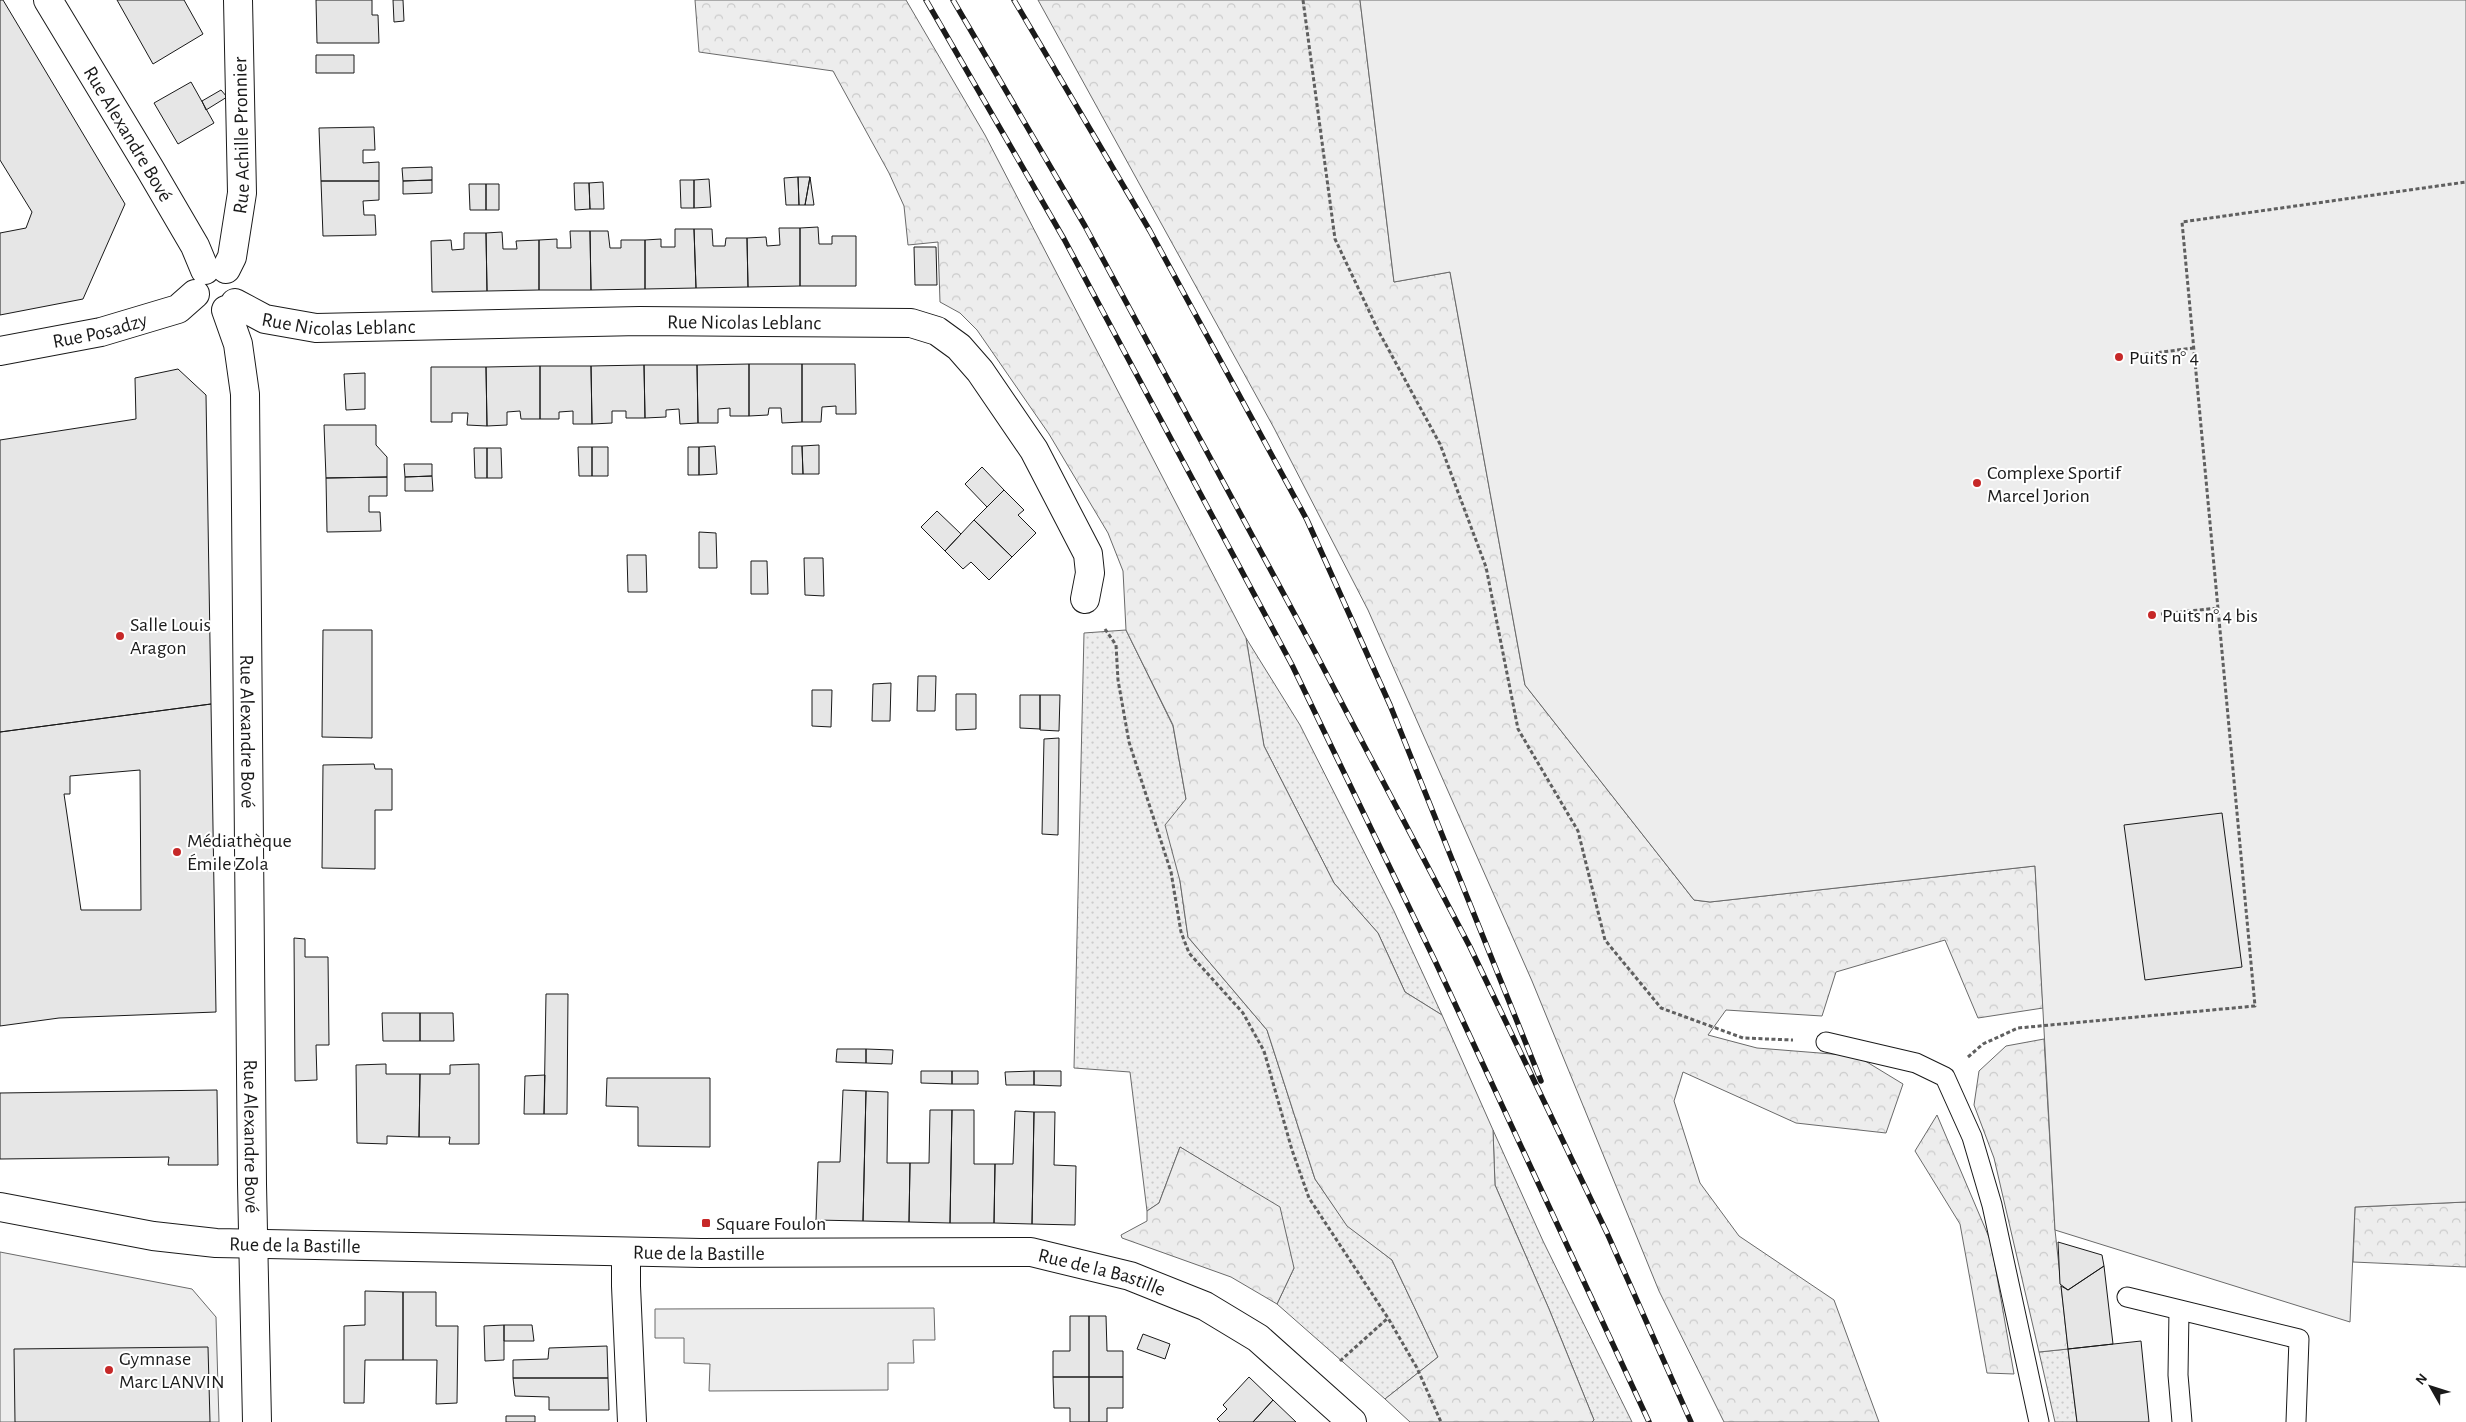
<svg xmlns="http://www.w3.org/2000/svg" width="2466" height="1422" font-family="'Alegreya Sans',sans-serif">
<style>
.grass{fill:url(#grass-dots);stroke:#6a6a6a}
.forest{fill:url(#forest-crowns);stroke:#6a6a6a}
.park{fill:#ededed;stroke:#6a6a6a}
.building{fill:#e6e6e6;stroke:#1a1a1a;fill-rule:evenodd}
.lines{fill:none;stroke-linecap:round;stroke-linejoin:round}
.lane-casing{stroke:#1a1a1a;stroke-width:21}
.street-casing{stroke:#1a1a1a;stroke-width:30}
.secondary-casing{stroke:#1a1a1a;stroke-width:30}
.path{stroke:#5f5f5f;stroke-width:3;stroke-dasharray:4 2.5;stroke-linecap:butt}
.lane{stroke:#fff;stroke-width:19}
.street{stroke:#fff;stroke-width:28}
.secondary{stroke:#fff;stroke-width:28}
.rail-casing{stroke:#1a1a1a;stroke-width:5.5}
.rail{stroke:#fff;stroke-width:4;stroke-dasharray:11;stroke-linecap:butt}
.poi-dot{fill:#c62828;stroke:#fff;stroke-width:2}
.labels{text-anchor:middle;stroke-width:4;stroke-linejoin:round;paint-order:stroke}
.street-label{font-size:20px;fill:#1a1a1a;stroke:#fff}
.poi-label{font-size:20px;fill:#1a1a1a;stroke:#fff;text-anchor:start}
</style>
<defs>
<pattern id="grass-dots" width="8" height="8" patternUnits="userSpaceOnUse" patternTransform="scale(1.25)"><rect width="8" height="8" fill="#ededed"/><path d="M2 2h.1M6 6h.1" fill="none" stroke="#cbcbcb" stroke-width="1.8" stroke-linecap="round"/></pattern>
<pattern id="forest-crowns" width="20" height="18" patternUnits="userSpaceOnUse" patternTransform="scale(1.25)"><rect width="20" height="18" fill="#ededed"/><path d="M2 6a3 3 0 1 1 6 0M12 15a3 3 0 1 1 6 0" fill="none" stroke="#cbcbcb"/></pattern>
</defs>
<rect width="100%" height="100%" fill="#fff"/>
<path class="grass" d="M 1126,630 L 1173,726 L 1186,799 L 1180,881 L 1188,937 L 1267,1030 L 1315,1179 L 1347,1225 L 1392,1260 L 1438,1357 L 1385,1399 L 1277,1304 L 1294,1268 L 1214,1168 L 1180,1147 L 1159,1203 L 1147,1211 L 1130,1072 L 1074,1068 L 1084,633 Z
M 1246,638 L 1300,725 L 1394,911 L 1442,1015 L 1405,992 L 1378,933 L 1334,883 L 1264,746 Z
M 1493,1130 L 1543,1241 L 1632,1422 L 1592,1422 L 1594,1420 L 1549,1309 L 1495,1185 Z
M 2068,1349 L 2077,1422 L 2055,1422 L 2039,1352 Z"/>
<path class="forest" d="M 695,0 L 906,0 L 985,135 L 1246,638 L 1264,746 L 1334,883 L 1378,933 L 1405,992 L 1442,1015 L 1493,1130 L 1495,1185 L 1549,1309 L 1594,1420 L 1592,1422 L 1410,1422 L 1385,1399 L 1438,1357 L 1392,1260 L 1347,1226 L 1315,1179 L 1267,1030 L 1188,937 L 1180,881 L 1165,825 L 1186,799 L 1173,725 L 1126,630 L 1123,571 L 1108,533 L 1049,434 L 977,330 L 960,313 L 940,302 L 938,242 L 908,245 L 904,206 L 889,173 L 833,71 L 699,52 Z
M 1038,0 L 1360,0 L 1394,282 L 1450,272 L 1525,685 L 1694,900 L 1710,902 L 2035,866 L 2043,1008 L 1978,1018 L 1945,940 L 1836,972 L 1822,1016 L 1726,1010 L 1708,1035 L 1757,1048 L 1857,1056 L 1903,1084 L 1886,1133 L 1796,1123 L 1683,1072 L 1674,1101 L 1700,1183 L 1739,1236 L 1834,1300 L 1879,1422 L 1724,1422 L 1659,1291 L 1532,981 L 1368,610 L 1274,428 Z
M 2044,1039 L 2055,1230 L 2068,1349 L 2039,1352 L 1994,1158 L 1974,1105 L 1979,1071 L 2006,1046 Z
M 1937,1115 L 1991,1242 L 2014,1374 L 1987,1373 L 1960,1224 L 1915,1151 Z
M 1180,1147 L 1280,1207 L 1294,1268 L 1277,1304 L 1231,1277 L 1122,1238 L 1121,1235 L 1147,1221 L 1147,1211 L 1159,1203 Z
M 2466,1202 L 2466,1267 L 2353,1262 L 2355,1207 Z"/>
<path class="park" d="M 1360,0 L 2466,0 L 2466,1202 L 2355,1207 L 2350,1322 L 2055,1230 L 2035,866 L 1710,902 L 1694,900 L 1525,685 L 1450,272 L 1394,282 Z
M 0,1252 L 192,1289 L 216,1317 L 219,1422 L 0,1422 Z
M 934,1308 L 935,1340 L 913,1340 L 914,1363 L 888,1363 L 888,1390 L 709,1391 L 710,1364 L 684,1363 L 684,1338 L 655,1338 L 655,1309 Z"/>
<path class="building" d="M 0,0 L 3,0 L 125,204 L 83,299 L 0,315 L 0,233 L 26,228 L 32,212 L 0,160 Z
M 117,0 L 184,0 L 203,34 L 153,64 Z
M 316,0 L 372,0 L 372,15 L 378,15 L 379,43 L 317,43 Z
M 393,0 L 403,0 L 404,21 L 394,22 Z
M 316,55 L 354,55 L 354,73 L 316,73 Z
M 191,82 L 214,123 L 178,144 L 154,103 Z
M 221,90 L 227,97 L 206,110 L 202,101 Z
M 374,127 L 375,150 L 363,150 L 363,163 L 379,162 L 379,181 L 321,181 L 319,128 Z
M 432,167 L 432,180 L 403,181 L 402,168 Z
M 798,177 L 810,177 L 805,205 L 799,205 Z
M 798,177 L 799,205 L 786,205 L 784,178 Z
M 810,177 L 814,205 L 805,205 Z
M 709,179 L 711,207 L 694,208 L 694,180 Z
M 432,180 L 432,193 L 403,194 L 403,181 Z
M 680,180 L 694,180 L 694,208 L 681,208 Z
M 321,181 L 379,181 L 379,200 L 363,201 L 364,215 L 375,215 L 376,235 L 323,236 Z
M 603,182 L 604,209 L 590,209 L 589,183 Z
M 574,183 L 589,183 L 590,209 L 575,210 Z
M 469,184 L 486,184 L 486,210 L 470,210 Z
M 486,184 L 499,184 L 499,210 L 486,210 Z
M 818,227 L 819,244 L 832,244 L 832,236 L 856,236 L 856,286 L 800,286 L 800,228 Z
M 779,228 L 800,228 L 800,286 L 748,287 L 747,238 L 766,237 L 767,246 L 780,245 Z
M 675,229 L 694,229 L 696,288 L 645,289 L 645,240 L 661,239 L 661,247 L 675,247 Z
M 694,229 L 712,229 L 713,246 L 725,246 L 726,238 L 747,238 L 748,287 L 696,288 Z
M 570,231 L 590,231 L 591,290 L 539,290 L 539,240 L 557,239 L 557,248 L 571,248 Z
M 590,231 L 608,231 L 610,248 L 621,248 L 621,240 L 645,240 L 645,289 L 591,290 Z
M 502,232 L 503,249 L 517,249 L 516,241 L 539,240 L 539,290 L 487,291 L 486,233 Z
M 464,233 L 486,233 L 487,291 L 432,292 L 431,241 L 451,240 L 452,250 L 464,249 Z
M 914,247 L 936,247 L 937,285 L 915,285 Z
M 749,364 L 749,416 L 730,416 L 730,408 L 718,409 L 718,423 L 698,423 L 697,365 Z
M 749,364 L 802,364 L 802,422 L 782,423 L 781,408 L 769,408 L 768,415 L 749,416 Z
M 802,364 L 855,364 L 856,414 L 836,414 L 836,406 L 822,407 L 821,422 L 802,422 Z
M 644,365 L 645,418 L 626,418 L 626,411 L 612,411 L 612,423 L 592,424 L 591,366 Z
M 644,365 L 697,365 L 698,423 L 680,424 L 679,409 L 666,410 L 666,417 L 645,418 Z
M 540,366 L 540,419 L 521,419 L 520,411 L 507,412 L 507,425 L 487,426 L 486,367 Z
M 540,366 L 591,366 L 592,424 L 573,424 L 573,411 L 559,412 L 559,419 L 540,419 Z
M 431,367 L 486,367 L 487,426 L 467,425 L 468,413 L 452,413 L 452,422 L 431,422 Z
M 178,369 L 206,395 L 211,704 L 0,732 L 0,440 L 136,419 L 135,378 Z
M 365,373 L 365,409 L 346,410 L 344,374 Z
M 324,425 L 376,425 L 376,445 L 387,457 L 387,477 L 326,478 Z
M 819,445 L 819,474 L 803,474 L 802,446 Z
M 715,446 L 717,474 L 699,475 L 699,447 Z
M 792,446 L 802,446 L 803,474 L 792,474 Z
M 578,447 L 592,447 L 592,476 L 579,476 Z
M 592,447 L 608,447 L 608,476 L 592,476 Z
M 688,447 L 699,447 L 699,475 L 688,475 Z
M 474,448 L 487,448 L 487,478 L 475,478 Z
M 487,448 L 501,448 L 502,478 L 487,478 Z
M 404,464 L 432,464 L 432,476 L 405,477 Z
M 982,467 L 1004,490 L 987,507 L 965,484 Z
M 432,476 L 433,491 L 405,491 L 405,477 Z
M 387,477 L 387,496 L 369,496 L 369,512 L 380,512 L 381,531 L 327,532 L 326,478 Z
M 1004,490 L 1024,510 L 1018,515 L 1036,533 L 1012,557 L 974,520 Z
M 937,511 L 961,534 L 945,551 L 921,527 Z
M 974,520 L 1012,557 L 989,580 L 971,562 L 963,569 L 945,551 Z
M 699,532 L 716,533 L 717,568 L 699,568 Z
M 627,555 L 646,555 L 647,592 L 628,592 Z
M 804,558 L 823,558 L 824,596 L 805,595 Z
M 751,561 L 767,561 L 768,594 L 751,594 Z
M 323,630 L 372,630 L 372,738 L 322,737 Z
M 918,676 L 936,676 L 935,711 L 917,711 Z
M 891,683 L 890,721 L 872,721 L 873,684 Z
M 812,690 L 832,690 L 831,727 L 812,726 Z
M 956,694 L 976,694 L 976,729 L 956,730 Z
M 1020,695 L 1040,695 L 1040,729 L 1020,728 Z
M 1040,695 L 1060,695 L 1059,731 L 1040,730 Z
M 211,704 L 216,1012 L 59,1018 L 0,1026 L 0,732 ZM 140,770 L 141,910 L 81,910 L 64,794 L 70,794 L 70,776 Z
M 1059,738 L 1058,835 L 1042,834 L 1044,739 Z
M 374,764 L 375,769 L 392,769 L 392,810 L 375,810 L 375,869 L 322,868 L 323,765 Z
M 2222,813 L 2242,967 L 2145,980 L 2124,825 Z
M 294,938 L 305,939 L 305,957 L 328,957 L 329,1045 L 316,1045 L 317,1080 L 295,1081 Z
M 546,994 L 568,994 L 567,1114 L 544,1114 Z
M 382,1013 L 420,1013 L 420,1041 L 383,1041 Z
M 420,1013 L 453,1013 L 454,1041 L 420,1041 Z
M 837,1049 L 866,1049 L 866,1063 L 836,1062 Z
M 866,1049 L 893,1050 L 892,1064 L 866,1063 Z
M 386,1064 L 386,1074 L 420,1074 L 419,1137 L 387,1136 L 387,1144 L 357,1143 L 356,1065 Z
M 479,1064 L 479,1144 L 449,1144 L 450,1137 L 419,1137 L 420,1074 L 450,1074 L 450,1065 Z
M 921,1071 L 952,1071 L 952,1084 L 921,1083 Z
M 952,1071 L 978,1071 L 978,1084 L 952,1084 Z
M 1034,1071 L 1034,1085 L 1006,1085 L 1005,1072 Z
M 1034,1071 L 1061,1071 L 1061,1086 L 1034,1085 Z
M 545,1075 L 544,1114 L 524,1114 L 525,1076 Z
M 607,1078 L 710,1078 L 710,1147 L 638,1146 L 638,1107 L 606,1106 Z
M 217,1090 L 218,1165 L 168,1165 L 169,1157 L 0,1159 L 0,1093 Z
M 843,1090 L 866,1091 L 863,1221 L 816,1220 L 818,1162 L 840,1162 Z
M 866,1091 L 888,1092 L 887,1163 L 910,1163 L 909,1222 L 863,1221 Z
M 930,1110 L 952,1110 L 950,1223 L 909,1222 L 910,1163 L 929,1163 Z
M 952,1110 L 974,1110 L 974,1164 L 995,1164 L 994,1223 L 950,1223 Z
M 1015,1111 L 1034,1112 L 1032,1224 L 994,1223 L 995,1164 L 1013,1164 Z
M 1034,1112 L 1055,1112 L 1054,1165 L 1076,1166 L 1075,1225 L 1032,1224 Z
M 2058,1242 L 2102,1255 L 2104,1266 L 2068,1290 L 2060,1284 Z
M 2104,1266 L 2113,1344 L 2068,1349 L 2061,1286 L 2068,1290 Z
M 365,1291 L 403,1292 L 403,1360 L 365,1360 L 364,1403 L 344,1403 L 344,1326 L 365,1325 Z
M 403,1292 L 436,1292 L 436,1326 L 458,1326 L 457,1403 L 436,1404 L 437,1360 L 403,1360 Z
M 1070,1316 L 1089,1316 L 1089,1377 L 1053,1377 L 1053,1351 L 1070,1351 Z
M 1089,1316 L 1106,1316 L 1107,1351 L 1123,1351 L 1123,1377 L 1089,1377 Z
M 504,1325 L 504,1360 L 485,1361 L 484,1326 Z
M 504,1325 L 532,1325 L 534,1341 L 504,1341 Z
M 1143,1334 L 1170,1344 L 1165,1359 L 1137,1349 Z
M 2141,1341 L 2149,1422 L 2077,1422 L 2068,1349 Z
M 607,1346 L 608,1378 L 513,1378 L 513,1360 L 548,1359 L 549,1348 Z
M 208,1347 L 210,1422 L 15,1422 L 14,1349 Z
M 1053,1377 L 1089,1377 L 1089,1422 L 1070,1422 L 1070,1408 L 1054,1408 Z
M 1089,1377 L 1123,1377 L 1123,1408 L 1107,1408 L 1107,1422 L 1089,1422 Z
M 1249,1377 L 1273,1400 L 1253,1422 L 1220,1422 L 1217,1419 L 1227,1409 L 1223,1405 Z
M 513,1378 L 608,1378 L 609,1410 L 549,1410 L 549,1397 L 515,1396 Z
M 1273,1400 L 1296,1422 L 1253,1422 Z
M 506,1416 L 535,1416 L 535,1422 L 506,1422 Z"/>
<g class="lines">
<defs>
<path id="lane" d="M 1826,1042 L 1916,1063 L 1945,1077 L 1972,1137 L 1992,1205 L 2039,1422
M 2127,1297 L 2299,1339 L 2296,1422
M 2179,1310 L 2178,1375 L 2182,1422"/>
<g id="street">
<path id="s1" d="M 48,0 L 150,169 L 195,246 L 205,270"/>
<path id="s2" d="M 226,269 L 232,257 L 242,193 L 238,0"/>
<path id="s3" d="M 235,303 L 265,319 L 316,328 L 640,321 L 911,323 L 937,331 L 959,347 L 980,371 L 1034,450 L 1088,554 L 1090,573 L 1085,599"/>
<path id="s4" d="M 226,310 L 238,344 L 245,394 L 252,1184 L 257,1422"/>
<path id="s5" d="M 0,351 L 101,332 L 178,309 L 195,294"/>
<path d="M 626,1252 L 626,1286 L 632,1422"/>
</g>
<g id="secondary">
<path id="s6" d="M 0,1207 L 153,1236 L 216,1243 L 701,1253 L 1031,1252 L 1130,1276 L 1205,1306 L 1258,1338 L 1352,1422"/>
</g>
</defs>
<use href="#lane" class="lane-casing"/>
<use href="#street" class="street-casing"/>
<use href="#secondary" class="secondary-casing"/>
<path class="path" d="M 1303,0 L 1335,239 L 1379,332 L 1440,444 L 1486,567 L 1518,729 L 1578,831 L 1605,940 L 1661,1008 L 1743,1038 L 1793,1040
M 2132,356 L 2193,348
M 2161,614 L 2218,608
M 1105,629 L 1116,645 L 1118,680 L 1129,742 L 1171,872 L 1181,932 L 1189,953 L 1243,1013 L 1264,1051 L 1292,1150 L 1309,1198 L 1388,1318 L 1417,1368 L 1441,1422
M 1968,1057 L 1983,1044 L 2018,1028 L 2255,1006 L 2182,222 L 2466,182
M 1340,1361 L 1388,1318"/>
<use href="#lane" class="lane"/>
<use href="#street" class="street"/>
<use href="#secondary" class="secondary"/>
<defs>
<path id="rail" d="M 926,0 L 1064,239 L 1292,665 L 1436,963 L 1649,1422
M 953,0 L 1085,226 L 1315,652 L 1470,947 L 1607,1233 L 1691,1422
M 1014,0 L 1150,231 L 1307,520 L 1390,705 L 1541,1081"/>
</defs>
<use href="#rail" class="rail-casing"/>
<use href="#rail" class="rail"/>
</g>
<g class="poi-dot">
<circle cx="2119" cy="357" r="5"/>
<circle cx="1977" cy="483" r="5"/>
<circle cx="2152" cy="615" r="5"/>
<circle cx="120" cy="636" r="5"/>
<circle cx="177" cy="852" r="5"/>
<rect x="701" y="1218" width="10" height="10" rx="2.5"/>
<circle cx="109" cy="1370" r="5"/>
</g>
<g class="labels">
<g class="street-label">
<text dy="7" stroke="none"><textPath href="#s1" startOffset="156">Rue Alexandre Bové</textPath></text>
<text dy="7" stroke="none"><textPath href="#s2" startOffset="136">Rue Achille Pronnier</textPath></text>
<text dy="7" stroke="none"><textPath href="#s3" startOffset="108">Rue Nicolas Leblanc</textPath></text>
<text dy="7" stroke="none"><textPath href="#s3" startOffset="514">Rue Nicolas Leblanc</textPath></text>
<text dy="7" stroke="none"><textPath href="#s5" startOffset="102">Rue Posadzy</textPath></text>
<text dy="7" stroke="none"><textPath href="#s4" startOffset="424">Rue Alexandre Bové</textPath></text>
<text dy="7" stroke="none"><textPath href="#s4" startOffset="829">Rue Alexandre Bové</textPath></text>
<text dy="7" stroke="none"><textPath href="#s6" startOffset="298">Rue de la Bastille</textPath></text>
<text dy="7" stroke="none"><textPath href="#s6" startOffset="702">Rue de la Bastille</textPath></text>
<text dy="7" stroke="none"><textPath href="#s6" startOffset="1108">Rue de la Bastille</textPath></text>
</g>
<g class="poi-label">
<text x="2129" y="364">Puits n° 4</text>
<text x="1987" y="479">Complexe Sportif<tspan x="1987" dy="23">Marcel Jorion</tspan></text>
<text x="2162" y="622">Puits n° 4 bis</text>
<text x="130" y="631">Salle Louis<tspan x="130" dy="23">Aragon</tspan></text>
<text x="187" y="847">Médiathèque<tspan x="187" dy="23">Émile Zola</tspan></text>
<text x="716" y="1230">Square Foulon</text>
<text x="119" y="1365">Gymnase<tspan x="119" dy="23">Marc LANVIN</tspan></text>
</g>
</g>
<g transform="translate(2431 1387) rotate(309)" stroke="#ffffff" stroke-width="4" paint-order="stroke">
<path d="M0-4L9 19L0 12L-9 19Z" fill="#1a1a1a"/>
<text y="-8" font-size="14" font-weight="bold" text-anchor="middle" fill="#1a1a1a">N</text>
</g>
</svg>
